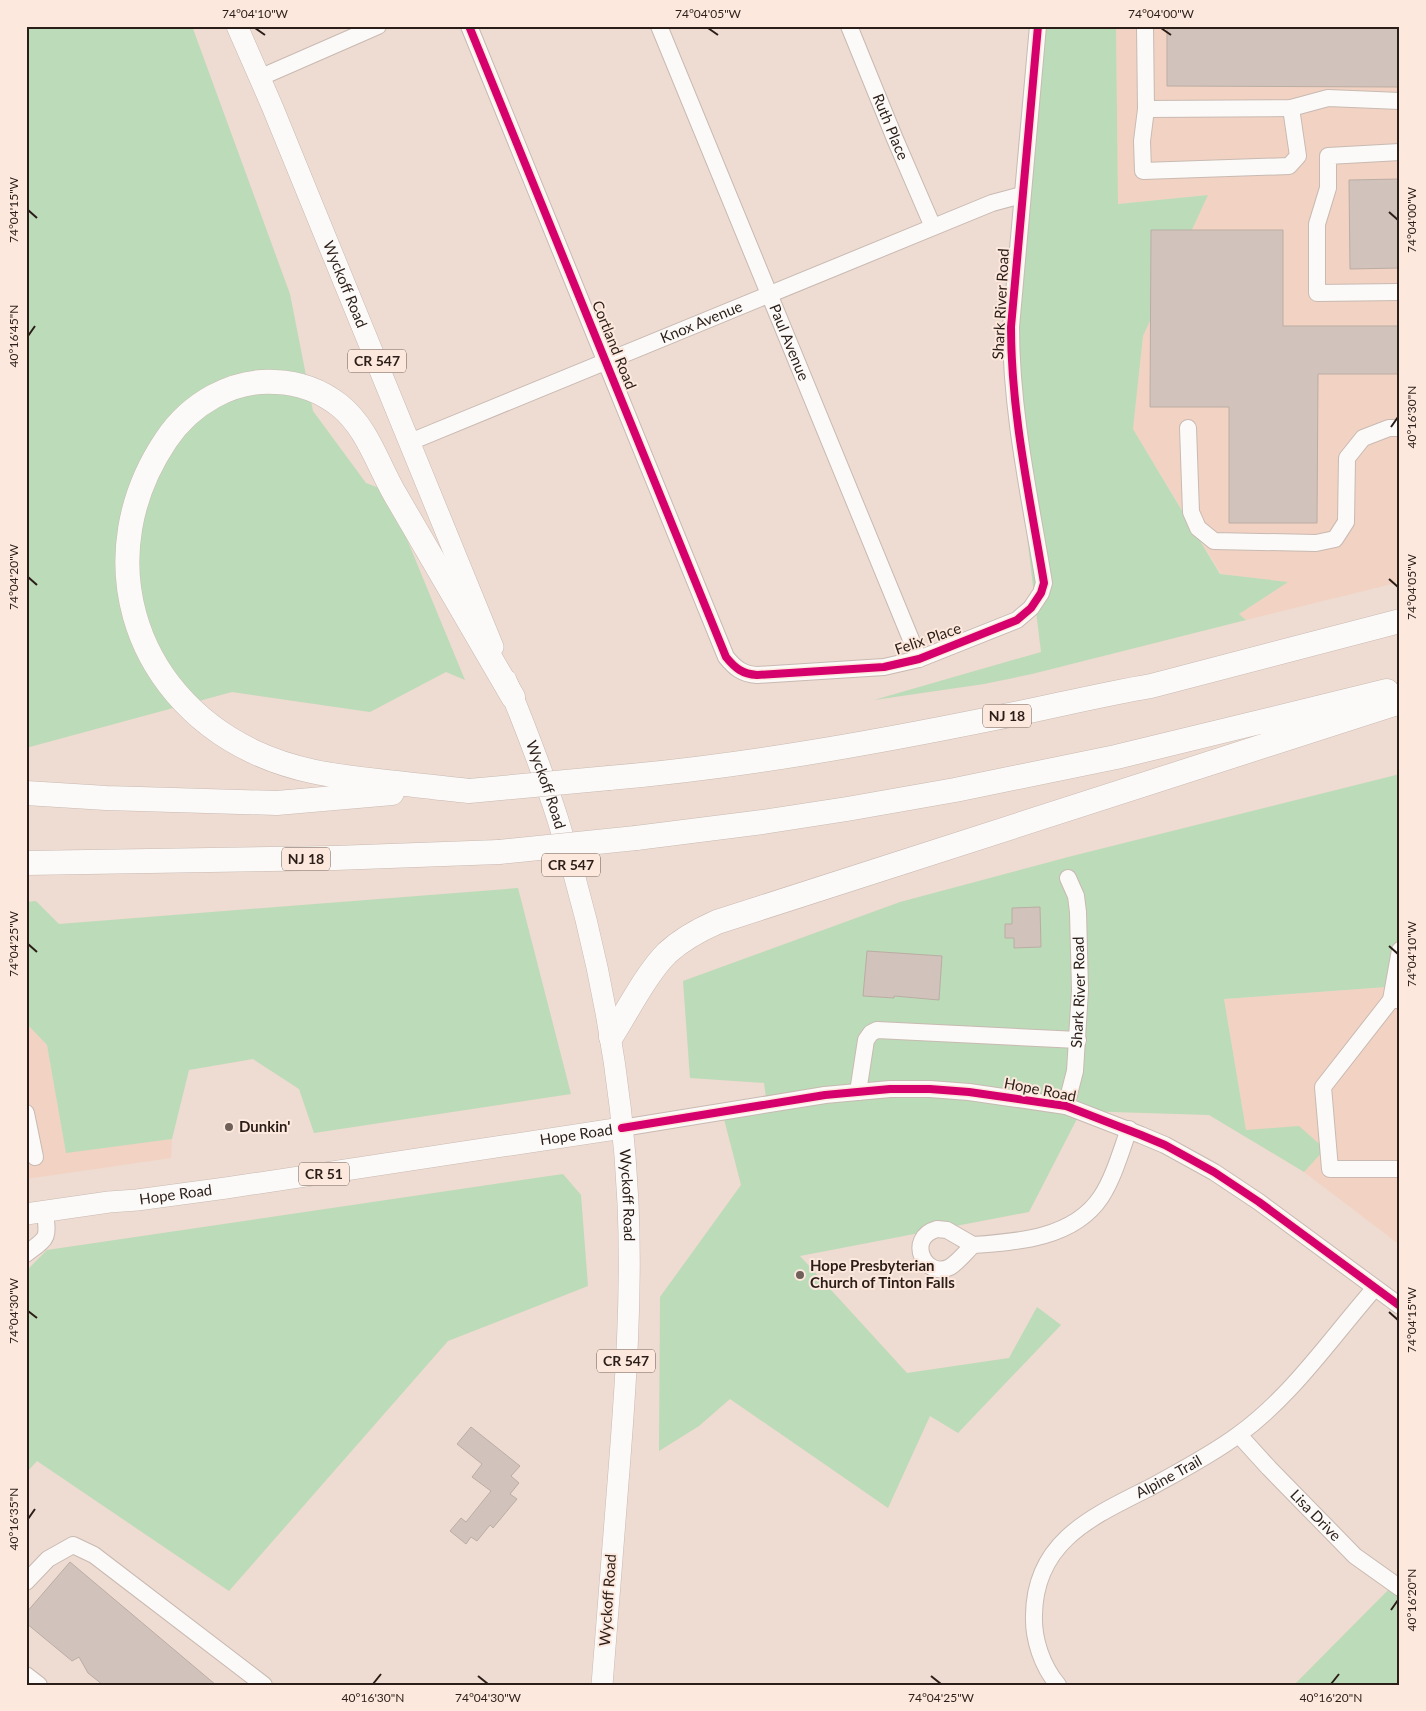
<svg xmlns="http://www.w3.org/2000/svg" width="1426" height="1711" font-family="Lato,sans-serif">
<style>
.built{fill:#f2d2c2}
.green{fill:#bcdbb8}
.building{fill:#d1c3bb;stroke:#baada4}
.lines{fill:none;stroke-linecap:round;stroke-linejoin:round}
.minor-casing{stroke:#c8bab2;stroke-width:18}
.major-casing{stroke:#c8bab2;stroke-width:22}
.highway-casing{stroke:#c8bab2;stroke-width:25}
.minor{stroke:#fcfaf8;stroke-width:16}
.major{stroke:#fcfaf8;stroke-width:21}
.highway{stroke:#fcfaf8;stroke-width:24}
.highway-bridge-casing{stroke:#c8bab2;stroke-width:25;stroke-linecap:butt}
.highway-bridge{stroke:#fcfaf8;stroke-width:24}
.cycleway-casing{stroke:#fde8dd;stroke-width:11}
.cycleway{stroke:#d6006c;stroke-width:8}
.ticks{fill:none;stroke:#2b1e18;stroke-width:2}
.poi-dot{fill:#6f6059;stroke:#fde8dd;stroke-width:2}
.labels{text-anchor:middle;stroke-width:4;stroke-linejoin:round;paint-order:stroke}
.shield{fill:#fde8dd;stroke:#6a5b53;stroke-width:1}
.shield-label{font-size:14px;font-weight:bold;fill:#2b1e18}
.street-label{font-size:15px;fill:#2b1e18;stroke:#fde8dd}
.poi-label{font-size:15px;font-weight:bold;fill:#2b1e18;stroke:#fde8dd;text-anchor:start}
.neatline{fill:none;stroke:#2b1e18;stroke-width:2}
.ticks-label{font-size:12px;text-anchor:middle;fill:#2b1e18}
</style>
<rect width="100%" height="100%" fill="#eedbd1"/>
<path class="built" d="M 1116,26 L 1400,26 L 1400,582 L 1246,620 L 1239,614 L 1287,582 L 1221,574 L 1133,429 L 1143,336 L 1208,195 L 1118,204 Z
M 1400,986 L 1400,1245 L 1304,1172 L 1324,1149 L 1246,1130 L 1224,999 Z
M 26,1023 L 47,1045 L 66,1152 L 172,1139 L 171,1158 L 26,1179 Z"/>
<path class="green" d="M 26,26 L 192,26 L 290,294 L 313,411 L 366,483 L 387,491 L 465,680 L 446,672 L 370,712 L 232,692 L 26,748 Z
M 1037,26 L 1116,26 L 1118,204 L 1208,195 L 1143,336 L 1133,429 L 1220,574 L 1288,582 L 1239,614 L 1246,620 L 1032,674 L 984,684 L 874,700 L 1041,652 L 1010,396 Z
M 1400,774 L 1400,986 L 1224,999 L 1246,1130 L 1299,1126 L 1325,1149 L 1304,1172 L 1209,1115 L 1081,1111 L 1029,1212 L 800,1256 L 907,1373 L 1009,1358 L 1037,1307 L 1061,1325 L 958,1433 L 930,1416 L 888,1508 L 730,1399 L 699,1426 L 659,1451 L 660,1297 L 741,1185 L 723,1115 L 767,1105 L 764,1083 L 690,1078 L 683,981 L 900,902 L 1072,856 Z
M 518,888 L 571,1094 L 314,1133 L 299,1089 L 253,1059 L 189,1070 L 172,1139 L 66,1153 L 47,1045 L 26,1023 L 26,902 L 36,901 L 59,924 Z
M 563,1174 L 581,1195 L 588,1286 L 448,1341 L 229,1591 L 37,1461 L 26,1473 L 26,1271 L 47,1250 Z
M 1400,1578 L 1400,1685 L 1294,1685 Z"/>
<path class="building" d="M 1167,26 L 1400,26 L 1400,87 L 1167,86 Z
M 1400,179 L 1400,268 L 1350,269 L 1349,180 Z
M 1151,230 L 1283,230 L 1283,326 L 1400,326 L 1400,374 L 1318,374 L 1317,523 L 1229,523 L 1229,407 L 1150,407 Z
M 1040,907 L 1041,947 L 1014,948 L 1014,938 L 1005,938 L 1005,924 L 1012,924 L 1012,908 Z
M 867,951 L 942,956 L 939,1000 L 894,996 L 894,998 L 863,996 Z
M 471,1427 L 520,1466 L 511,1476 L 519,1483 L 510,1494 L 517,1499 L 493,1528 L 490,1525 L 477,1541 L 471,1537 L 466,1544 L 450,1531 L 461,1518 L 466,1522 L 491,1491 L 472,1477 L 482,1464 L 457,1444 Z
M 70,1562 L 216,1685 L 103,1685 L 88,1673 L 79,1657 L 72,1661 L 26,1623 L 26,1613 Z"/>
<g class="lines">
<defs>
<g id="minor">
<path d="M 469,26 L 726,657 C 735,668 742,674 757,675 L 884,667 L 919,659 L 1017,620 L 1031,608 L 1041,593 L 1044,583 C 1030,498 1011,413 1011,327 L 1038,26"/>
<path id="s1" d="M 659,26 L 919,659"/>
<path id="s2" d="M 849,26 L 895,139 L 933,227"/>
<path d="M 1145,26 L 1146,109 L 1291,108 L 1328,98 L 1400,101"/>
<path d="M 259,78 L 378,26"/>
<path d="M 1146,109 L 1142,141 L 1143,171 L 1289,166 L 1298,156 L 1291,108"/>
<path d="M 1400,152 L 1328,156 L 1328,188 L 1317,224 L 1317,293 L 1400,292"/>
<path d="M 1188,428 L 1191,512 L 1198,528 L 1214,541 L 1316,543 L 1335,539 L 1346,522 L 1347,458 L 1363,438 L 1389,428 L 1400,428"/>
<path id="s3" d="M 410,442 L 992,203 L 1022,195"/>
<path d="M 1391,1000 L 1400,950"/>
<path d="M 1400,1000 L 1391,1000 L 1323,1087 L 1330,1169 L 1400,1169"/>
<path d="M 858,1092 L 866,1040 L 871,1033 L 877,1030 L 1078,1040"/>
<path id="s4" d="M 1066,1106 L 1075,1071 L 1080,990 L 1078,912 L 1076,896 L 1068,878"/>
<path d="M 26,1113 L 35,1157"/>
<path d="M 622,1128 L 825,1095 L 890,1089 L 930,1089 L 969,1092 L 1066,1106 L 1141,1135 L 1165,1145 L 1214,1172 L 1259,1202 L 1400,1306"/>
<path d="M 937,1229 L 947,1230 L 973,1245 C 966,1252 958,1262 950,1267 C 925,1280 905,1238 937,1229 Z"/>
<path d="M 973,1245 C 1018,1242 1074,1238 1101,1197 C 1114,1177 1121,1151 1129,1129"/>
<path d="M 26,1254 C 49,1236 48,1240 45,1211"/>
<path id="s5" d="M 1239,1435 L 1269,1468 L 1355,1556 L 1400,1588"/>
<path d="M 26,1582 L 48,1559 L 73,1545 L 94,1555 L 264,1685"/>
<path d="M 26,1675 L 39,1685"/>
<path id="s6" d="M 1058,1685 C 1042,1666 1033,1639 1034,1615 C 1035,1540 1094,1516 1151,1487 C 1180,1471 1211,1455 1238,1435 C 1292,1396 1331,1338 1374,1289"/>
</g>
<g id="major">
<path id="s7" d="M 237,26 L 272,106 L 493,647"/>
<path id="s8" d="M 506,680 C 525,726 543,773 558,820 C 597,944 622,1073 628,1203 C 632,1292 626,1381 619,1470 C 613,1541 608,1613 602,1685"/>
<path id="s9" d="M 26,1214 L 109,1202 L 137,1200 L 226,1188 L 622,1128"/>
</g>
<path id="highway" d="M 609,778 C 738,767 867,744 995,718 C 1047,708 1098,695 1151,686 L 1400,621
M 469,791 C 439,788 408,784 378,781 C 333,776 294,771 252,751 C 130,692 90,553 166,440 C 190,404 232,379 276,382 C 299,383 321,391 339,405 C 368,428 378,466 396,496 C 435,563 474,630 513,697
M 26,793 L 106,798 L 277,803 L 392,793
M 636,838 L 763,822 L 847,809 L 955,790 L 1116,757 L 1387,691
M 26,863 L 335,858 L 499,852
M 611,1037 C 627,1012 646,974 667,953 C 681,940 699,930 717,922 L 1400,702"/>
</defs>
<use href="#minor" class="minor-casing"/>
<use href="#major" class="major-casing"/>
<use href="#highway" class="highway-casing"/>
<use href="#minor" class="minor"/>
<use href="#major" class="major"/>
<use href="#highway" class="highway"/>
<defs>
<path id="highway-bridge" d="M 469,791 L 609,778
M 499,852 L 636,838"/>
</defs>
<use href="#highway-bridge" class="highway-bridge-casing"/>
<use href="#highway-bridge" class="highway-bridge"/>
<defs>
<path id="cycleway" d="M 469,26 L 726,657 C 735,668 742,674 757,675 L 884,667 L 919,659 L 1017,620 L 1031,608 L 1041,593 L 1044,583 C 1030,498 1011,413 1011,327 L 1038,26
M 622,1128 L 825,1095 L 890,1089 L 930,1089 L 969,1092 L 1066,1106 L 1141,1135 L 1165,1145 L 1214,1172 L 1259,1202 L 1400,1306"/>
</defs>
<use href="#cycleway" class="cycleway-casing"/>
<use href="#cycleway" class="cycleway"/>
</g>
<path class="ticks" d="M 255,28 L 265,35M 708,28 L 718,35M 1161,28 L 1171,35M 28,210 L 37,218M 1389,212 L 1398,220M 28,336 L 35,326M 1391,427 L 1398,417M 28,577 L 37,585M 1389,579 L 1398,587M 28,944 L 37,952M 1389,946 L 1398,954M 28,1311 L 37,1318M 1389,1312 L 1398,1320M 28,1519 L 35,1509M 1391,1610 L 1398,1600M 478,1676 L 488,1684M 931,1676 L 941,1684M 373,1684 L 381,1674M 1331,1684 L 1339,1674"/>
<g class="poi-dot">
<circle cx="229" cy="1127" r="5"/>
<circle cx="800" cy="1275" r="5"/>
</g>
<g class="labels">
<g class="shield">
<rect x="348" y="349.5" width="58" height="23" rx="4"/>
<rect x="983" y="704.5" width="48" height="23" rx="4"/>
<rect x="282" y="847.5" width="48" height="23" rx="4"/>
<rect x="542" y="853.5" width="58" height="23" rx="4"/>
<rect x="299" y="1162.5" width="50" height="23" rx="4"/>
<rect x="597" y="1349.5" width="58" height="23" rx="4"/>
</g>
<g class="shield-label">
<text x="377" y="366">CR 547</text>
<text x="1007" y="721">NJ 18</text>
<text x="306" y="864">NJ 18</text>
<text x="571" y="870">CR 547</text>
<text x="324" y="1179">CR 51</text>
<text x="626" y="1366">CR 547</text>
</g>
<g class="street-label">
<text dy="5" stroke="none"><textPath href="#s2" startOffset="109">Ruth Place</textPath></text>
<text dy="5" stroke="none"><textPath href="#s7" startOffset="280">Wyckoff Road</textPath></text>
<text transform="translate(1001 304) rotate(-87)" y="5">Shark River Road</text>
<text dy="5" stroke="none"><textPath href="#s3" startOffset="315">Knox Avenue</textPath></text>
<text dy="5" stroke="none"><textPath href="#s1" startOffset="342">Paul Avenue</textPath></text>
<text transform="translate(614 345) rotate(68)" y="5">Cortland Road</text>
<text transform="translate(928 639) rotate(-19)" y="5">Felix Place</text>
<text dy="5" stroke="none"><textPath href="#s8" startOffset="112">Wyckoff Road</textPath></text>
<text dy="5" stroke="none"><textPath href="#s4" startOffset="115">Shark River Road</textPath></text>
<text transform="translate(1040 1090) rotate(11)" y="5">Hope Road</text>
<text dy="5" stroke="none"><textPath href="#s9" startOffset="556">Hope Road</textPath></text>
<text dy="5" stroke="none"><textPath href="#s9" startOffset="151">Hope Road</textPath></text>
<text dy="5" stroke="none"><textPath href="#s8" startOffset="532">Wyckoff Road</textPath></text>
<text dy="5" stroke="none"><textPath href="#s6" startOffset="281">Alpine Trail</textPath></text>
<text dy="5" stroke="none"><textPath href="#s5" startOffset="111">Lisa Drive</textPath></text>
<text transform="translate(608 1600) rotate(-86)" y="5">Wyckoff Road</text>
</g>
<g class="poi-label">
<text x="239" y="1132">Dunkin'</text>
<text x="810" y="1271">Hope Presbyterian<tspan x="810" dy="17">Church of Tinton Falls</tspan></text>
</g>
</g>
<rect width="1426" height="1711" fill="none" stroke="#fde8dd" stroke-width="55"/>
<rect x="28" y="28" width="1370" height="1656" class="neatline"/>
<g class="ticks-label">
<text x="255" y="18">74°04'10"W</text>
<text x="708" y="18">74°04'05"W</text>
<text x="1161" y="18">74°04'00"W</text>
<text transform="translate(14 210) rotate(-90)" y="4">74°04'15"W</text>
<text transform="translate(1412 220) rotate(-90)" y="4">74°04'00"W</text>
<text transform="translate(14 336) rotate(-90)" y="4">40°16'45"N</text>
<text transform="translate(1412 417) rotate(-90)" y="4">40°16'30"N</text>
<text transform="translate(14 577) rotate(-90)" y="4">74°04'20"W</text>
<text transform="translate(1412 587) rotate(-90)" y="4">74°04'05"W</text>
<text transform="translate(14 944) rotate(-90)" y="4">74°04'25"W</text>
<text transform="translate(1412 954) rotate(-90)" y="4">74°04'10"W</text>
<text transform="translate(14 1311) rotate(-90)" y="4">74°04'30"W</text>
<text transform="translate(1412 1320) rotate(-90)" y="4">74°04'15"W</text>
<text transform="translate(14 1519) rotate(-90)" y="4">40°16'35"N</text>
<text transform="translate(1412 1600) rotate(-90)" y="4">40°16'20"N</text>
<text x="373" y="1702">40°16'30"N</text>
<text x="488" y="1702">74°04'30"W</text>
<text x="941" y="1702">74°04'25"W</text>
<text x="1331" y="1702">40°16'20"N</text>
</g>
</svg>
